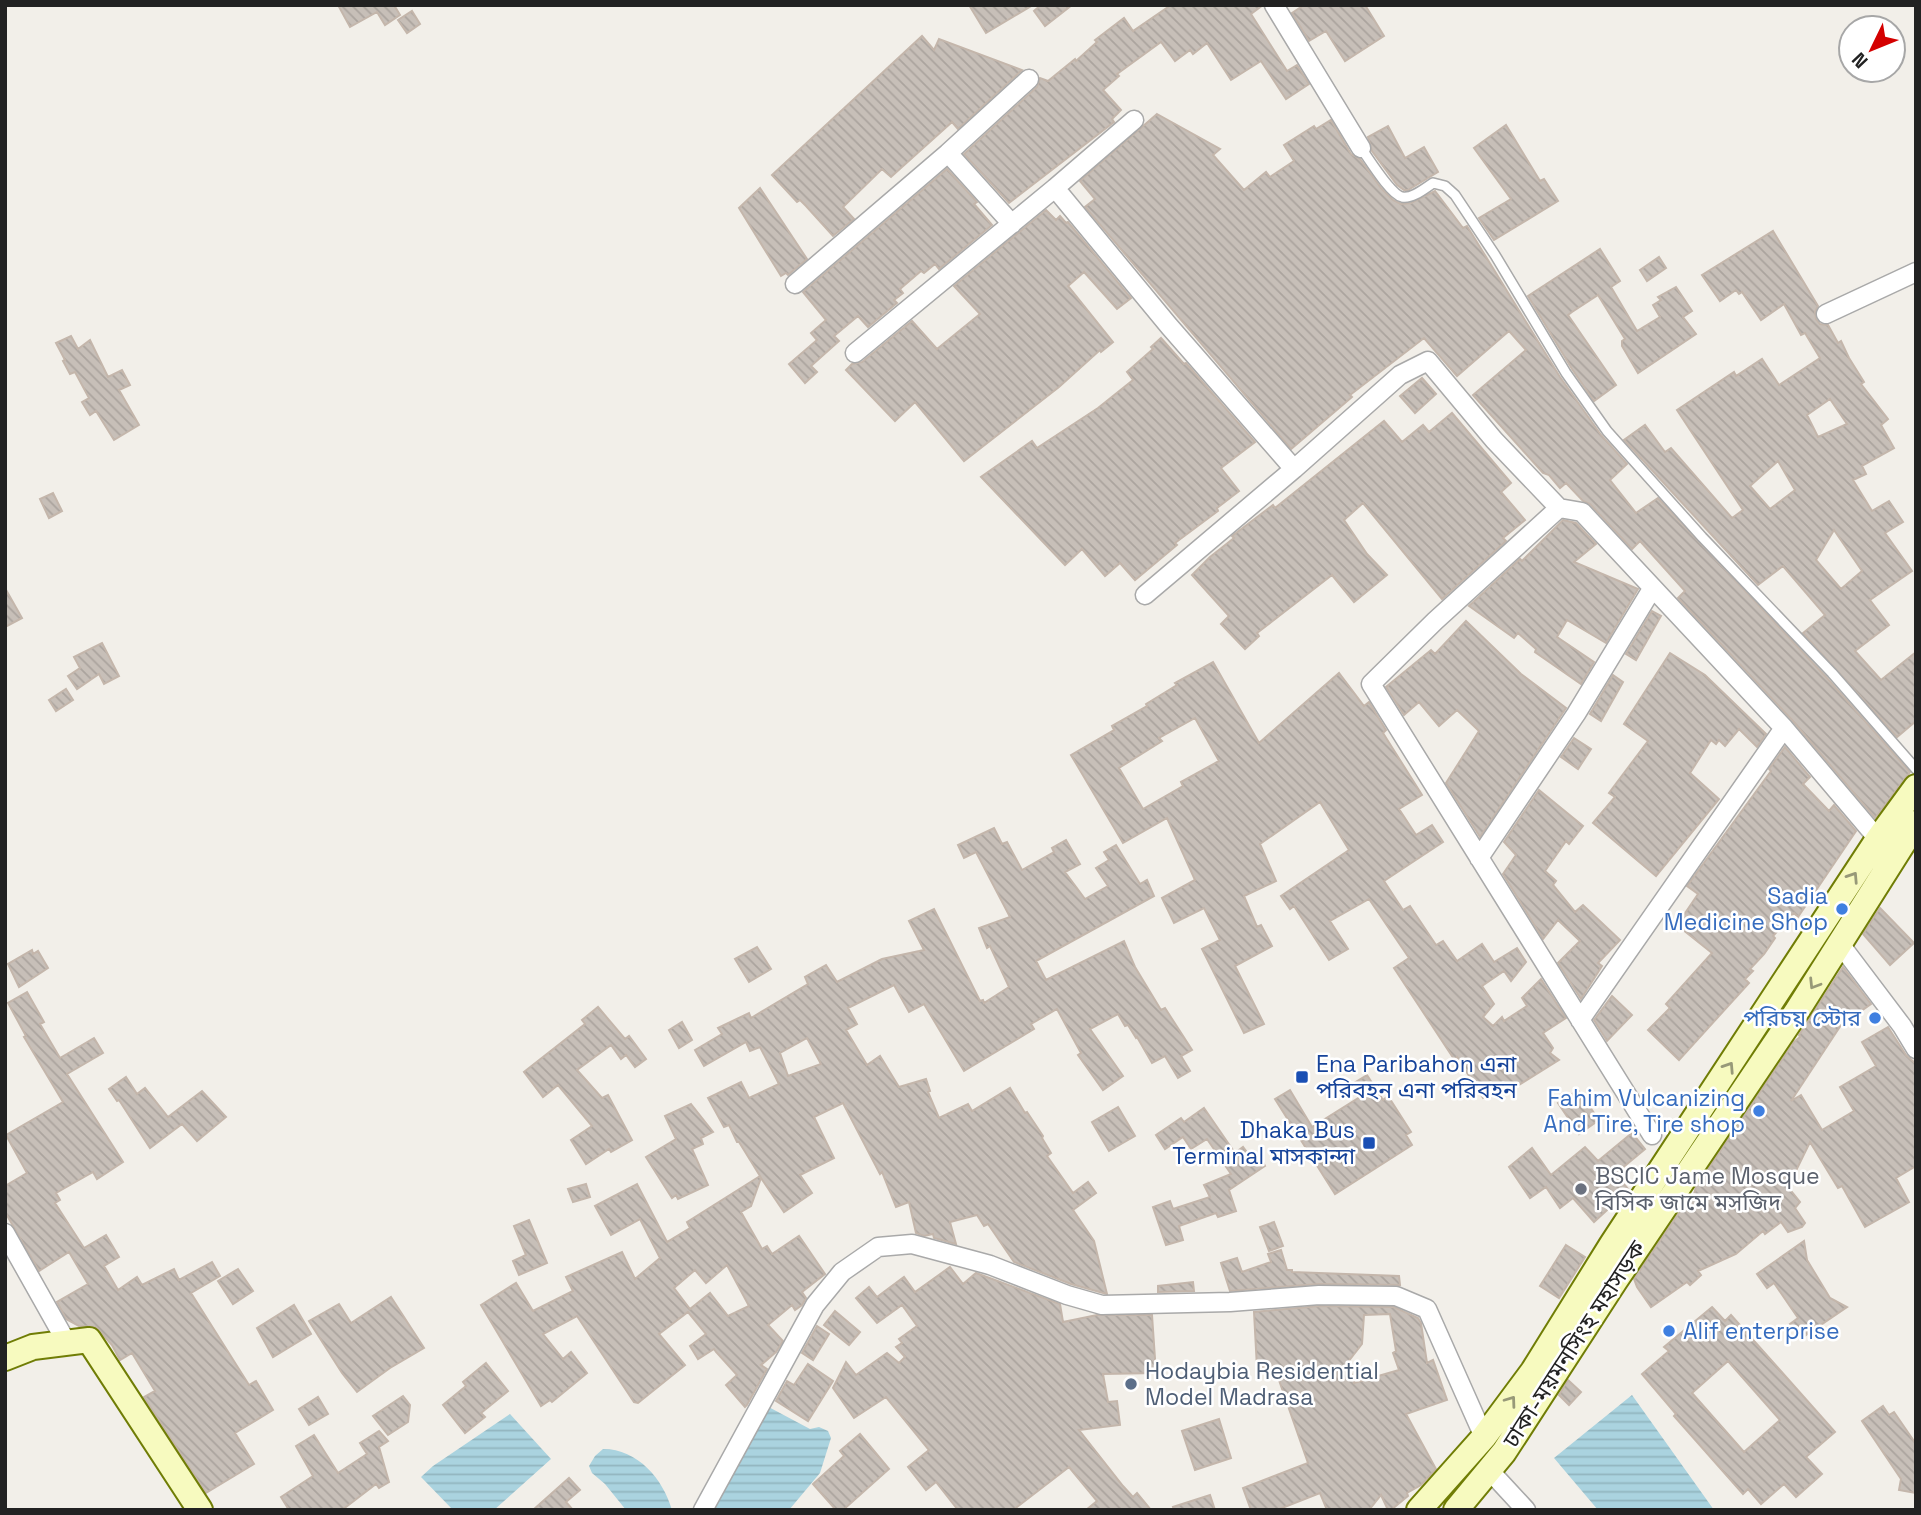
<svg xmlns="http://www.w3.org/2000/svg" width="1921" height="1515" font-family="'Space Grotesk','Noto Sans Bengali',sans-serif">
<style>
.water{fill:url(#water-rules)}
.building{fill:url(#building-back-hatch);stroke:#c4b6ab;stroke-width:2;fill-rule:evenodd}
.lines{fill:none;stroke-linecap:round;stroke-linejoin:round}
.lane-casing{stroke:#a9a9a9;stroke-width:12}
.street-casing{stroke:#a9a9a9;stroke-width:21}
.secondary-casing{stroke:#707d05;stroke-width:28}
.lane{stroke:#fff;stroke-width:9}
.street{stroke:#fff;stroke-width:18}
.secondary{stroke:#f7fabf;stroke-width:24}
.oneway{stroke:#979978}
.shop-dot{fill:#3f7fe0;stroke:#fff;stroke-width:2.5}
.transit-dot{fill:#1a4fb4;stroke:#fff;stroke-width:2.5}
.worship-dot{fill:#6b7280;stroke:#fff;stroke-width:2.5}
.service-dot{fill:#5c6f8a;stroke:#fff;stroke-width:2.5}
.labels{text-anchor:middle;stroke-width:5;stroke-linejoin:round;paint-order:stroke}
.shop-label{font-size:23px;fill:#366cbe;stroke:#fff;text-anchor:end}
.transit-label{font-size:23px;fill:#164399;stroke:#fff;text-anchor:start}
.worship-label{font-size:23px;fill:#5b616d;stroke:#fff;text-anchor:start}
.street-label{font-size:23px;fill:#222;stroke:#fff}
.service-label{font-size:23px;fill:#4e5e75;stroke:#fff;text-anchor:start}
</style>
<defs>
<pattern id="water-rules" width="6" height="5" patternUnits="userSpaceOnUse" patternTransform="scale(1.75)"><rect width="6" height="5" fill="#aad3df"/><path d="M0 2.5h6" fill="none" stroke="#92b5bf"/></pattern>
<pattern id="building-back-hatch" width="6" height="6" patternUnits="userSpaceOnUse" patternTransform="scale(1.75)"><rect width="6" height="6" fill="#c7bfb8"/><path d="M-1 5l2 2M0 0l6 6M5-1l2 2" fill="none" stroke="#aba49e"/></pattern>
</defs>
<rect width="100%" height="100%" fill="#f2efe9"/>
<path class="water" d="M 1632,1395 L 1714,1510 L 1598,1510 L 1554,1458 Z
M 763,1404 L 810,1429 L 819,1427 L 828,1431 L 831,1438 L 820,1473 L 789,1510 L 708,1510 Z
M 510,1414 L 551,1459 L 494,1510 L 453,1510 L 421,1477 L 433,1466 Z
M 603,1449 C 638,1449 663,1479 672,1510 L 626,1510 L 605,1484 L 592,1473 L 589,1466 L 595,1456 Z"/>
<path class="building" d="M 338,5 L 394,5 L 400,15 L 385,25 L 377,12 L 350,27 Z
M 969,5 L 1033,5 L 986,33 Z
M 1041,5 L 1072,5 L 1045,26 L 1034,11 Z
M 1171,5 L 1263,5 L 1251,14 L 1287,71 L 1297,65 L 1309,84 L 1286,99 L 1261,61 L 1231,80 L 1207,43 L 1193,54 L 1190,50 L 1175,61 L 1161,42 L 1117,74 L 1119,76 L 1103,90 L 1121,110 L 1112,119 L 1114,122 L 1009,203 L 964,154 L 1037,87 L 1040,78 L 1048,81 L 1075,59 L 1076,61 L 1097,42 L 1095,40 L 1124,18 L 1133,31 Z
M 1304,5 L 1365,5 L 1384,36 L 1345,61 L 1326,31 L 1309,41 L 1292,13 Z
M 412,11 L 420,24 L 407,33 L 398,20 Z
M 922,36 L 934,50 L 939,39 L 1022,70 L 958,129 L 952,122 L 891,177 L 882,169 L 843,207 L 854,219 L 833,236 L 806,206 L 800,200 L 797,202 L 772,175 Z
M 1157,114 L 1220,149 L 1213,155 L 1244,190 L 1266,172 L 1270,177 L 1294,161 L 1284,145 L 1314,126 L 1316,129 L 1331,120 L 1351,154 L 1360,159 L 1381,188 L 1393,200 L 1401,204 L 1411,203 L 1435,191 L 1463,228 L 1467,226 L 1560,377 L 1601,435 L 1627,464 L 1610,480 L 1636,513 L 1658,498 L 1827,678 L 1910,772 L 1875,818 L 1792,720 L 1678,598 L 1685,591 L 1640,541 L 1632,549 L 1590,504 L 1583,501 L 1566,483 L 1560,488 L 1549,475 L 1543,473 L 1473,395 L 1526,350 L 1509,331 L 1457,376 L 1424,338 L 1350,395 L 1352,397 L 1291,449 L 1085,207 L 1095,199 L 1080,181 Z
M 1506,125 L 1540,181 L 1544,179 L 1558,201 L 1494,240 L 1479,218 L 1511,199 L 1474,148 Z
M 1388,126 L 1405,158 L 1424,147 L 1438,172 L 1408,190 L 1404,190 L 1397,185 L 1372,151 L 1368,137 Z
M 947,169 L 977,202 L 974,204 L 992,225 L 939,269 L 935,264 L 924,273 L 921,271 L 900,289 L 903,293 L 894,300 L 897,303 L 868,327 L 858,316 L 834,336 L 839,341 L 811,366 L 817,372 L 805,383 L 789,364 L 817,340 L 811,333 L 826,320 L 803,292 Z
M 760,188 L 807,259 L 788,275 L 786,273 L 781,276 L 739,208 Z
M 1046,210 L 1056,220 L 1060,216 L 1066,223 L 1068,222 L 1131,298 L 1117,309 L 1084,272 L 1068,286 L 1113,342 L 1101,352 L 1100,350 L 1059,387 L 964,461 L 915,402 L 895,421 L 846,370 L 852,364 L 862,362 L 912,321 L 937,349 L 980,314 L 954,286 Z
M 1773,231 L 1818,306 L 1815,312 L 1816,319 L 1820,324 L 1828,325 L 1838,343 L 1841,341 L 1849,358 L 1864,382 L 1861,384 L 1888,419 L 1881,425 L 1894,448 L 1862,466 L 1866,474 L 1853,480 L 1872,511 L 1889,501 L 1903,522 L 1885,533 L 1912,571 L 1870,600 L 1889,625 L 1855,651 L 1881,680 L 1916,652 L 1916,721 L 1897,737 L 1803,633 L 1825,615 L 1783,566 L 1758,585 L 1624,440 L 1645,425 L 1665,452 L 1671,448 L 1732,518 L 1743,510 L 1677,410 L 1734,372 L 1736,376 L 1762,359 L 1779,385 L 1820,358 L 1805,333 L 1801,335 L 1784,304 L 1761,320 L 1742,292 L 1739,294 L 1736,290 L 1720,301 L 1702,275 ZM 1830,399 L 1847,424 L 1818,437 L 1807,415 ZM 1778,461 L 1795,490 L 1770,509 L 1750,486 ZM 1834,530 L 1862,571 L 1841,589 L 1816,560 Z
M 1600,249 L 1620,281 L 1611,287 L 1637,331 L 1660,317 L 1653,305 L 1661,300 L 1658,297 L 1676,287 L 1692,311 L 1683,317 L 1696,334 L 1638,373 L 1622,346 L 1622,341 L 1625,339 L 1598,295 L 1572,312 L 1568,315 L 1616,385 L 1594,401 L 1572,369 L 1528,296 Z
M 1659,257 L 1666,268 L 1647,281 L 1640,270 Z
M 71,336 L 78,349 L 90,340 L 108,377 L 122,370 L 130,385 L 119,390 L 139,425 L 114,440 L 96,411 L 90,415 L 82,402 L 89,398 L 75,372 L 70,374 L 63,361 L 65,360 L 56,343 Z
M 1161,338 L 1184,364 L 1186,363 L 1255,442 L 1221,468 L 1239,491 L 1217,508 L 1218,511 L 1175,543 L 1177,545 L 1135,580 L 1120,563 L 1105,576 L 1082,549 L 1065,565 L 981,477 L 1032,441 L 1037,448 L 1098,408 L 1133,380 L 1127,372 L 1153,349 L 1151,347 Z
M 1422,378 L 1436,394 L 1415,413 L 1400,396 Z
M 1452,413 L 1511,483 L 1501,492 L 1525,520 L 1503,538 L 1506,541 L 1442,599 L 1363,503 L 1344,520 L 1367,554 L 1387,575 L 1354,602 L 1332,575 L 1257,633 L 1259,636 L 1245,649 L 1221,624 L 1229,616 L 1192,575 L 1210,557 L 1234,538 L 1232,536 L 1273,505 L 1275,508 L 1384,421 L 1402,442 L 1423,425 L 1429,432 Z
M 53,493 L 62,511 L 49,518 L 40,499 Z
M 1563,520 L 1576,523 L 1596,544 L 1574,562 L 1638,589 L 1606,643 L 1567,620 L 1557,637 L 1594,662 L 1581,684 L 1535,652 L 1536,649 L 1518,633 L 1514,638 L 1469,606 L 1520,559 L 1522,561 Z
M 5,588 L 22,618 L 5,627 Z
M 1652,611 L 1661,616 L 1636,660 L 1626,654 Z
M 1466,621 L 1521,674 L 1566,708 L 1480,837 L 1446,783 L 1479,731 L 1457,710 L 1439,726 L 1419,702 L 1404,715 L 1386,687 L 1431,650 L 1435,654 Z
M 102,643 L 119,676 L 104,684 L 99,674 L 77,689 L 68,676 L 80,668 L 74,657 Z
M 1670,653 L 1705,675 L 1766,734 L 1757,747 L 1739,729 L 1725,746 L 1719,740 L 1716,744 L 1711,740 L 1690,773 L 1719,799 L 1656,876 L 1593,823 L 1615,797 L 1609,793 L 1648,741 L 1624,724 Z
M 1213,662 L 1259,743 L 1339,673 L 1364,706 L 1369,702 L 1386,730 L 1383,733 L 1422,795 L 1399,809 L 1416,835 L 1432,825 L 1443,842 L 1384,881 L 1403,910 L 1410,906 L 1436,945 L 1443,941 L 1457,961 L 1482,944 L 1494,962 L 1517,948 L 1526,962 L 1511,981 L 1504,971 L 1482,986 L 1494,1004 L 1483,1017 L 1493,1026 L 1502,1017 L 1504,1021 L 1527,1006 L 1522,998 L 1541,979 L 1566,1018 L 1543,1033 L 1553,1048 L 1550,1053 L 1559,1060 L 1506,1093 L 1501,1087 L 1483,1098 L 1457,1057 L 1454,1059 L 1394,968 L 1409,958 L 1369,899 L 1330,921 L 1348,949 L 1329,960 L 1294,906 L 1290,909 L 1281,896 L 1349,850 L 1320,802 L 1260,844 L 1276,881 L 1244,896 L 1257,927 L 1261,925 L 1272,946 L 1235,966 L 1264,1024 L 1244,1033 L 1202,949 L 1220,940 L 1204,908 L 1174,923 L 1162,898 L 1195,880 L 1167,818 L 1123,843 L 1071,755 L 1114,730 L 1112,726 L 1147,706 L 1146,704 L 1177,685 L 1175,683 ZM 1195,718 L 1219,761 L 1181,782 L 1183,786 L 1143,809 L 1119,768 L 1162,741 L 1159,738 Z
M 1613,675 L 1623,682 L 1601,721 L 1590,714 Z
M 66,689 L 73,700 L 56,711 L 49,700 Z
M 1574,738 L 1591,749 L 1578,769 L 1561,757 Z
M 1785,747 L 1810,777 L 1803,784 L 1829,811 L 1834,805 L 1856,831 L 1798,917 L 1794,913 L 1773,936 L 1775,938 L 1764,954 L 1750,969 L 1753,971 L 1745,979 L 1749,983 L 1679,1060 L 1648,1030 L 1670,1008 L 1666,1004 L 1712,953 L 1677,925 L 1698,894 L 1687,886 L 1771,771 L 1769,769 Z
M 1539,790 L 1583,826 L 1569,844 L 1566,841 L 1545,871 L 1556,881 L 1553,885 L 1575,912 L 1583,905 L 1620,940 L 1598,963 L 1602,966 L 1581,999 L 1558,963 L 1580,941 L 1558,920 L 1543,939 L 1503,874 L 1516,855 L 1504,842 Z
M 994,828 L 1002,844 L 1007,842 L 1022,870 L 1054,852 L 1052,848 L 1066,840 L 1080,864 L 1065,872 L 1085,899 L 1108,886 L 1096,868 L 1109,860 L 1104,852 L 1116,845 L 1140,884 L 1147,880 L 1154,896 L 1036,961 L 1046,980 L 1124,941 L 1135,967 L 1161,1010 L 1165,1008 L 1192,1050 L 1181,1056 L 1190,1071 L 1178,1078 L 1165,1056 L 1152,1063 L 1137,1037 L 1136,1038 L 1128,1025 L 1125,1026 L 1118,1014 L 1090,1029 L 1123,1076 L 1103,1090 L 1078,1055 L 1081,1053 L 1057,1009 L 1031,1024 L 1034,1029 L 964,1071 L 924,1004 L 909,1012 L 894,985 L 848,1008 L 857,1024 L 846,1030 L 867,1065 L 880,1056 L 899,1087 L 926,1079 L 930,1091 L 928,1092 L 939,1118 L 968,1104 L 972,1111 L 1010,1088 L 1025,1113 L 1027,1112 L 1043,1136 L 1042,1138 L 1051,1153 L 1047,1156 L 1073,1193 L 1088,1182 L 1096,1193 L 1073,1210 L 1094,1241 L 1107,1294 L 1071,1284 L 1014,1262 L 988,1224 L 984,1226 L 977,1215 L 950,1222 L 956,1244 L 934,1238 L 933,1234 L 924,1236 L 916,1233 L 909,1202 L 896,1207 L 882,1172 L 880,1174 L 843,1103 L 814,1117 L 834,1158 L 800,1175 L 812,1193 L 784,1212 L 761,1178 L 751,1206 L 741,1212 L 762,1249 L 767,1246 L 772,1254 L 799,1236 L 825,1274 L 802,1292 L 806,1298 L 802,1305 L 795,1310 L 792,1305 L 768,1325 L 783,1341 L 776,1352 L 761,1365 L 767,1369 L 747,1405 L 745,1407 L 726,1385 L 737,1375 L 716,1352 L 714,1349 L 698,1359 L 690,1346 L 706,1334 L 688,1312 L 659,1334 L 685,1365 L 638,1403 L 634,1402 L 577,1316 L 543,1334 L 563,1359 L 571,1352 L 587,1373 L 552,1402 L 550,1400 L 541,1406 L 481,1305 L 516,1283 L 533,1311 L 573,1291 L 566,1277 L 622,1252 L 635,1279 L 660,1258 L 640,1219 L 611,1235 L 595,1206 L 637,1184 L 667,1242 L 690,1228 L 687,1222 L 760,1176 L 739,1142 L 737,1142 L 729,1125 L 724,1127 L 708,1098 L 741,1082 L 749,1098 L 779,1084 L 760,1047 L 750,1051 L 746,1042 L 704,1066 L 695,1050 L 722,1034 L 718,1028 L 749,1013 L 751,1018 L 808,984 L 805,977 L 826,965 L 837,982 L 882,959 L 924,950 L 909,921 L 934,909 L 980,1001 L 983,1000 L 984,1003 L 1009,987 L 990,946 L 987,948 L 979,928 L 1010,917 L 976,852 L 964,858 L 958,845 ZM 807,1038 L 821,1064 L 788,1076 L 780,1053 ZM 727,1265 L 749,1306 L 728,1316 L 710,1293 L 690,1309 L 674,1288 L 695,1270 L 706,1283 Z
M 1880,908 L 1914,943 L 1890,965 L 1863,934 Z
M 757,947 L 771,969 L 749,982 L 735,959 Z
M 32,950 L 33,954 L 38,951 L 48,968 L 19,987 L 8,964 Z
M 1843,967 L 1871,1004 L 1857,1014 L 1851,1023 L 1847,1016 L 1791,1101 L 1801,1095 L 1822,1130 L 1854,1111 L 1840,1087 L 1876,1066 L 1862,1042 L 1888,1027 L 1906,1055 L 1916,1064 L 1916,1166 L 1896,1178 L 1909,1202 L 1865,1227 L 1842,1186 L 1838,1188 L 1810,1142 L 1788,1187 L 1800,1202 L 1795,1208 L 1805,1223 L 1802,1227 L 1788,1232 L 1781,1222 L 1765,1234 L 1763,1231 L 1736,1254 L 1698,1271 L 1701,1275 L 1690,1285 L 1687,1282 L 1651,1307 L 1637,1287 L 1634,1279 L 1683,1207 L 1693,1198 L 1696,1187 L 1794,1042 L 1800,1037 L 1799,1035 Z
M 27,992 L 44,1022 L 40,1024 L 60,1058 L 94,1038 L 103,1053 L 67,1074 L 123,1162 L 97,1179 L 93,1172 L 56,1193 L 60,1200 L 55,1203 L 84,1248 L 106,1235 L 119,1257 L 104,1266 L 118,1290 L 137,1277 L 142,1285 L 174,1269 L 179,1280 L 212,1262 L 220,1276 L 191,1293 L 249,1385 L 256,1381 L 273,1410 L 235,1433 L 254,1464 L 206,1493 L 144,1397 L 155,1391 L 132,1353 L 120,1360 L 112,1345 L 96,1327 L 79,1326 L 66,1319 L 57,1302 L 88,1284 L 69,1252 L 39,1271 L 5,1212 L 5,1186 L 27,1173 L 6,1135 L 63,1102 L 24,1037 L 26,1036 L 8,1003 Z
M 1612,996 L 1632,1015 L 1607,1041 L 1594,1020 Z
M 598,1007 L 625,1039 L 629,1036 L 646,1059 L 635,1067 L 626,1055 L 621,1059 L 611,1045 L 577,1070 L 602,1098 L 608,1095 L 632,1140 L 611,1152 L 609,1149 L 586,1164 L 571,1140 L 592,1126 L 558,1085 L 543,1097 L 524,1072 L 585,1024 L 582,1020 Z
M 682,1022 L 692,1040 L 679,1048 L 669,1030 Z
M 1367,1075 L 1383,1100 L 1388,1096 L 1411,1132 L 1406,1135 L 1412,1145 L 1335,1194 L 1275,1099 L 1290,1090 L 1312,1127 L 1363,1095 L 1354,1083 Z
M 126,1077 L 137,1094 L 145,1088 L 168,1117 L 202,1091 L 226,1117 L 197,1141 L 182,1124 L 150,1148 L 119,1100 L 117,1101 L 109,1089 Z
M 1578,1090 L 1599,1120 L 1579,1134 L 1558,1103 Z
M 691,1104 L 713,1132 L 701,1138 L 703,1144 L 692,1149 L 708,1185 L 678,1199 L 676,1195 L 672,1198 L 646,1157 L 676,1139 L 665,1116 Z
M 1118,1107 L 1135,1136 L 1109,1151 L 1092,1122 Z
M 1204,1108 L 1235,1153 L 1243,1147 L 1255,1163 L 1262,1160 L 1265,1166 L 1229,1190 L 1236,1211 L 1218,1217 L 1216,1213 L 1179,1226 L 1183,1240 L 1166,1245 L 1153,1207 L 1170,1201 L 1173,1209 L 1210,1197 L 1204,1185 L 1231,1174 L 1207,1139 L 1191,1149 L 1183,1137 L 1165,1149 L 1156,1135 L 1181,1118 L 1184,1122 Z
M 1632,1133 L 1645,1149 L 1615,1174 L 1629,1190 L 1594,1222 L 1573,1198 L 1560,1208 L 1546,1187 L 1530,1198 L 1509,1167 L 1532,1148 L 1551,1175 L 1585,1147 L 1598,1161 Z
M 586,1184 L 590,1197 L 573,1202 L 568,1189 Z
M 529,1220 L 547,1263 L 519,1275 L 513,1261 L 526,1255 L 514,1226 Z
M 1274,1222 L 1283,1246 L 1269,1251 L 1260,1227 Z
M 1804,1241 L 1807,1260 L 1830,1298 L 1847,1307 L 1800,1339 L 1790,1324 L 1798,1318 L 1774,1283 L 1767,1288 L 1757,1274 Z
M 1566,1245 L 1585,1257 L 1559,1298 L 1540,1286 Z
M 1281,1250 L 1287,1270 L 1292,1270 L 1292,1272 L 1399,1276 L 1400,1285 L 1319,1284 L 1230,1291 L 1221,1263 L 1237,1258 L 1242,1272 L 1271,1262 L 1268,1254 Z
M 950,1267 L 963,1284 L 976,1273 L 1060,1304 L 1063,1322 L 1097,1315 L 1152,1315 L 1156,1373 L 1103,1374 L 1108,1402 L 1117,1401 L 1120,1425 L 1079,1430 L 1123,1486 L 1133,1497 L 1137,1493 L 1151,1510 L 1086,1510 L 1097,1501 L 1069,1467 L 1013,1510 L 958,1510 L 936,1482 L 926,1490 L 908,1467 L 929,1450 L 886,1397 L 854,1418 L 833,1388 L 846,1362 L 856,1375 L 887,1353 L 899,1363 L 905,1357 L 896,1347 L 902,1343 L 899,1339 L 917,1326 L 902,1305 L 877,1323 L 856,1298 L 869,1287 L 877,1297 L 904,1277 L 915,1292 Z
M 238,1269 L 253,1291 L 233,1304 L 218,1281 Z
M 1193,1282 L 1194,1291 L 1158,1292 L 1158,1286 Z
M 391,1297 L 424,1348 L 390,1368 L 357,1392 L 342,1373 L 309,1321 L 339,1304 L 351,1323 Z
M 294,1305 L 311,1334 L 273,1357 L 257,1328 Z
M 1319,1306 L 1394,1307 L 1418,1318 L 1421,1323 L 1427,1363 L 1433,1360 L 1447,1400 L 1406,1414 L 1436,1469 L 1421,1485 L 1407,1493 L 1408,1496 L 1391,1510 L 1388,1510 L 1381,1495 L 1369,1510 L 1327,1510 L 1320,1493 L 1277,1510 L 1251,1510 L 1243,1488 L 1308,1463 L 1274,1366 L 1257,1368 L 1254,1312 ZM 1390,1314 L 1396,1351 L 1393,1353 L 1399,1370 L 1354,1383 L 1348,1362 L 1362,1344 L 1364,1315 Z
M 1712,1307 L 1725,1321 L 1731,1315 L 1835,1432 L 1806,1457 L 1822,1474 L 1796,1497 L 1784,1484 L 1761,1504 L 1748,1489 L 1743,1494 L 1674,1416 L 1676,1414 L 1642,1374 L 1669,1351 L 1664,1347 ZM 1728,1361 L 1780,1420 L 1744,1452 L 1692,1393 Z
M 835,1311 L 860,1332 L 849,1345 L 824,1325 Z
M 817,1326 L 829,1334 L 813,1360 L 802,1353 Z
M 486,1363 L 508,1391 L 481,1413 L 485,1417 L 465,1433 L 443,1405 L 466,1386 L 463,1382 Z
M 808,1364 L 833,1381 L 808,1421 L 776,1401 L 787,1381 L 794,1385 Z
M 1568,1380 L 1581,1392 L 1569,1405 L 1559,1395 Z
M 403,1396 L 410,1405 L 408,1422 L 388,1435 L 373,1416 Z
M 318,1397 L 328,1414 L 309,1425 L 299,1409 Z
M 1883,1406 L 1889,1415 L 1894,1412 L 1916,1444 L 1916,1493 L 1899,1490 L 1901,1479 L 1862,1421 Z
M 1219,1419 L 1231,1458 L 1195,1470 L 1182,1431 Z
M 379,1431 L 388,1441 L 379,1447 L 389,1482 L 379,1488 L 376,1484 L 342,1510 L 289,1510 L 281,1497 L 313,1476 L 296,1446 L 314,1435 L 338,1473 L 367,1454 L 360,1443 Z
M 860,1434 L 889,1469 L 843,1510 L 836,1510 L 813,1484 L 844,1456 L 840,1451 Z
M 569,1478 L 580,1490 L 566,1502 L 573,1510 L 533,1510 Z
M 1210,1495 L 1215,1510 L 1174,1510 L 1173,1507 Z"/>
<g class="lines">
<defs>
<path id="lane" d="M 1361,148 C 1369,159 1390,194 1402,197 C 1412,199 1424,189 1433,183 L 1445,186 L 1455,195 L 1495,255 L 1566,373 L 1607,431 L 1702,537 L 1832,673 L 1916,769"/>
<path id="street" d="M 1274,5 L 1361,148
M 948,153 L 1029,79
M 1055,188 L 1134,120
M 795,284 L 948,153 L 1012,224
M 1826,314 L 1916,272
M 855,353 L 1055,188 L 1169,326 L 1294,469
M 1559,508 L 1435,621 L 1371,684 L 1652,1135
M 1145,595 L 1294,469 L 1400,375 L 1428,361 L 1494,440 L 1559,508 L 1582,512 L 1784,728 L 1878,839
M 1479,858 L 1576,714 L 1652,589
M 1840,944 L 1902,1026 L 1916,1049
M 1580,1020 L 1784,728
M 5,1233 L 67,1343
M 1489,1470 L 1526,1510
M 703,1510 L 815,1305 L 842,1272 L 878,1247 L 912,1244 L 990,1265 L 1067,1295 L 1102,1305 L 1230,1302 L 1319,1295 L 1396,1296 L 1427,1309 L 1484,1437"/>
<path id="secondary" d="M 5,1358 L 33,1347 L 89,1340 L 200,1510
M 1419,1510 L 1484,1437 L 1533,1371 L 1612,1244 L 1878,839 L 1916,787
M 1456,1510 L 1504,1452 L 1615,1281 L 1797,1011 L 1916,823"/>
</defs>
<use href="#lane" class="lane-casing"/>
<use href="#street" class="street-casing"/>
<use href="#secondary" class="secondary-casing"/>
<use href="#lane" class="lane"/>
<use href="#street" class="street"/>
<use href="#secondary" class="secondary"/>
</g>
<defs><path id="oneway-chevron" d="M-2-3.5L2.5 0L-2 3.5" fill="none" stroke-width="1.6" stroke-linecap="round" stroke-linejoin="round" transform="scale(1.75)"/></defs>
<g class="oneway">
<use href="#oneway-chevron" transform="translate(1853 877) rotate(-57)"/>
<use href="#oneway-chevron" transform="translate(1814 984) rotate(122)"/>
<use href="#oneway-chevron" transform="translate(1729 1067) rotate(-57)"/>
<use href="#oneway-chevron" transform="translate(1511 1401) rotate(-54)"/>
</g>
<g class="shop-dot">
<circle cx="1842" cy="909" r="7"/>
<circle cx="1875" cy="1018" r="7"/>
<circle cx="1759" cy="1111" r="7"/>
<circle cx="1669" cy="1331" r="7"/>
</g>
<g class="transit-dot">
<rect x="1295" y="1070" width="14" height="14" rx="3.5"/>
<rect x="1362" y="1136" width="14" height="14" rx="3.5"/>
</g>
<circle class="worship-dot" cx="1581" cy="1189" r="7"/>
<circle class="service-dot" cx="1131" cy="1384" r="7"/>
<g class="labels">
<g class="shop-label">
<text x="1828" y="904">Sadia<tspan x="1828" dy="26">Medicine Shop</tspan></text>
<text x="1861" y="1026">পরিচয় স্টোর</text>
<text x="1745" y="1106">Fahim Vulcanizing<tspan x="1745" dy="26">And Tire, Tire shop</tspan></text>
<text x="1683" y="1339" text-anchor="start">Alif enterprise</text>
</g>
<g class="transit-label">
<text x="1316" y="1072">Ena Paribahon এনা<tspan x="1316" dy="26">পরিবহন এনা পরিবহন</tspan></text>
<text x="1355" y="1138" text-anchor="end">Dhaka Bus<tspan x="1355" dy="26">Terminal মাসকান্দা</tspan></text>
</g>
<g class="worship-label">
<text x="1595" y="1184">BSCIC Jame Mosque<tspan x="1595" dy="26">বিসিক জামে মসজিদ</tspan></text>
</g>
<g class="street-label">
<text transform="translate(1574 1344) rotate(-57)" y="8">ঢাকা-ময়মনসিংহ মহাসড়ক</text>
</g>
<g class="service-label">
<text x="1145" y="1379">Hodaybia Residential<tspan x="1145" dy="26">Model Madrasa</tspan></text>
</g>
</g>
<rect width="1921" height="1515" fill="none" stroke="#222222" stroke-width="14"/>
<g transform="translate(1872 49) rotate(227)"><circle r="33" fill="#ffffff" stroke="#a7a7a7" stroke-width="2"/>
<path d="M0-5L12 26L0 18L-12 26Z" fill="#d40000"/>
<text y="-10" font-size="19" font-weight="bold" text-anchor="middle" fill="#222222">N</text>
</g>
</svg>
